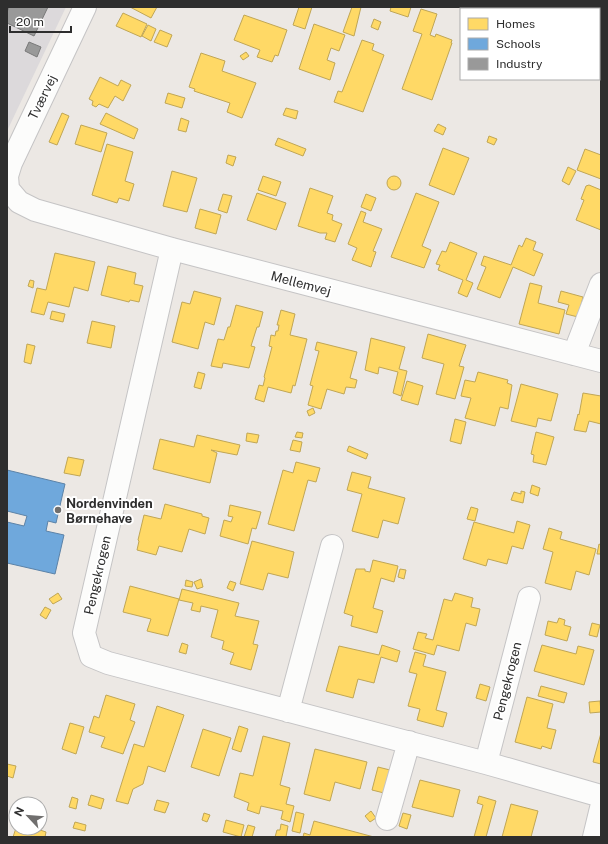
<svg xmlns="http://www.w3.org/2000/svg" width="608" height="844" font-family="'Public Sans',sans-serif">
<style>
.industrial{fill:#dcd9db}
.homes{fill:#ffd966;stroke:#c0a655}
.schools{fill:#6fa8dc;stroke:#5c83a8}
.industry{fill:#999;stroke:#797979}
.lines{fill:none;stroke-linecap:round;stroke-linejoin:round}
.minor-casing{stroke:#c5c4c5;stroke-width:24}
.minor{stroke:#fcfcfb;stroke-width:22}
.poi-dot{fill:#706f6e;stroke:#fff;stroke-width:1.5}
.labels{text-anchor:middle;stroke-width:4;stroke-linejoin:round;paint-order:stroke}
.street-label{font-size:13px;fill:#2e2e2e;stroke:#fff}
.poi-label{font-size:13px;font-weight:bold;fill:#2e2e2e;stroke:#fff;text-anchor:start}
</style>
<rect width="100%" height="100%" fill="#ece8e4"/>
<path class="industrial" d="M 7,7 L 66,7 L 7,131 Z"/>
<path class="homes" d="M 130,7 L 157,7 L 151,18 Z
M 299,7 L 312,7 L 305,29 L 293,25 Z
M 352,7 L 361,7 L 354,36 L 343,32 Z
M 391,7 L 411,7 L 408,17 L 390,11 Z
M 534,7 L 601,7 L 601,18 L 599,18 L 599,9 L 534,9 Z
M 421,9 L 437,14 L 430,35 L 435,37 L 436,34 L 452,40 L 451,43 L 452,43 L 432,100 L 402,89 L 422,34 L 413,31 Z
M 123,13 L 147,24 L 141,37 L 116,26 Z
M 244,15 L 287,30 L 278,56 L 275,55 L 272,62 L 257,57 L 260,50 L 234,40 Z
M 374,19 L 381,22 L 378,30 L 371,27 Z
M 314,24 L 345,35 L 339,51 L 331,48 L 327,60 L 335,63 L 330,80 L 299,69 Z
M 148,25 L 156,29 L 151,41 L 142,36 Z
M 160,30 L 172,35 L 167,47 L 154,42 Z
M 362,40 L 374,44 L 372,50 L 384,55 L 363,112 L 334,102 L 338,91 L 342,92 Z
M 246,52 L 249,56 L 243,60 L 240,56 Z
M 201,53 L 225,61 L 222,71 L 256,83 L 242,118 L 227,112 L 230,103 L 194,91 L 195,89 L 189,87 Z
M 100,77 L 118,86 L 121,80 L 131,85 L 123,101 L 115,96 L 108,108 L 99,104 L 96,107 L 92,105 L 93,101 L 89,99 Z
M 168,93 L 185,98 L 182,108 L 165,103 Z
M 286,108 L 298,111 L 296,119 L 283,115 Z
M 62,113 L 69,116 L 57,145 L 49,142 Z
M 106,113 L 138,129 L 134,139 L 100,124 Z
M 181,118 L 189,121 L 186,132 L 178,130 Z
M 438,124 L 446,128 L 443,135 L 434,131 Z
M 81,125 L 107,133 L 101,152 L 75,144 Z
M 489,136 L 497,139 L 494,145 L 487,142 Z
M 278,138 L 306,149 L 303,156 L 275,145 Z
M 107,144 L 133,152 L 125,181 L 134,184 L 129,201 L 119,198 L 117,203 L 92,195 Z
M 443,148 L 469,158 L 454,195 L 429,185 Z
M 585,149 L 601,155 L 601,179 L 577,170 Z
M 228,155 L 236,157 L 233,166 L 226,163 Z
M 568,167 L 576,171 L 569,185 L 562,181 Z
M 172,171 L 197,178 L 187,212 L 163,206 Z
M 263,176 L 281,182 L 276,196 L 258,190 Z
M387 183a7 7 0 1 1 14 0a7 7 0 1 1-14 0Z
M 589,185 L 601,190 L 601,230 L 576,220 L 584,200 L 581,199 L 586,186 Z
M 310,188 L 333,196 L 327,213 L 333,215 L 332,220 L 342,224 L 335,242 L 325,239 L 327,233 L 320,233 L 298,226 Z
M 257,193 L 286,203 L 276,230 L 247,220 Z
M 416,193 L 439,202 L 422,246 L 431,250 L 424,268 L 391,257 Z
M 223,194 L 232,196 L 227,213 L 218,210 Z
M 366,194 L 376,198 L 371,211 L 361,207 Z
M 200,209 L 221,215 L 216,234 L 195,228 Z
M 361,211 L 366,213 L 363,222 L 382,229 L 373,251 L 376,252 L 371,267 L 352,260 L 357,248 L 348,244 Z
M 526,238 L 536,242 L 533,250 L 543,254 L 534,276 L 513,267 L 500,298 L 477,289 L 486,267 L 481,265 L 484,256 L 511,265 L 519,245 L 522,247 Z
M 450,242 L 477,253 L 466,280 L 473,283 L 467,297 L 458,293 L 463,280 L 438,270 L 440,265 L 436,264 L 442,251 L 446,252 Z
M 55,253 L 95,262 L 88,291 L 74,287 L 69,307 L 48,302 L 44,315 L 31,312 L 37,288 L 46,290 Z
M 108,266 L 136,273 L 134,284 L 143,286 L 139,302 L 130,300 L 129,302 L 101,295 Z
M 30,280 L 34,281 L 33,288 L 28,286 Z
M 530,283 L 542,286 L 538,303 L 565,310 L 559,334 L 519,324 Z
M 194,291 L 221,298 L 214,325 L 205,322 L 198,349 L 172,342 L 182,302 L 190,304 Z
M 561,291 L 583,297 L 578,317 L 566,314 L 569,305 L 558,302 Z
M 236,305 L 263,312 L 259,327 L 257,327 L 251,346 L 255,347 L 249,368 L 223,363 L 222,368 L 211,366 L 218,339 L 224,340 L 228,327 L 230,327 Z
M 281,310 L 295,314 L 290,335 L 307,339 L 295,386 L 293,385 L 291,393 L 268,387 L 264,402 L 255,399 L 259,385 L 263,386 L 265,378 L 264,377 L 272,347 L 269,346 L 271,335 L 275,336 L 276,331 L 278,331 L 279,325 L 277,325 Z
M 52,311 L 65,314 L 63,322 L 50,319 Z
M 92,321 L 115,326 L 111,348 L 87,343 Z
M 428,334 L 466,345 L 459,366 L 464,367 L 455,399 L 436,394 L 444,364 L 422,358 Z
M 371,338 L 405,347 L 399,369 L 407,371 L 401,396 L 393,393 L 398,372 L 379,367 L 378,374 L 365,370 Z
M 317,342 L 357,352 L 350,378 L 357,380 L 355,388 L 346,387 L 344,394 L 327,389 L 321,409 L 308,405 L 313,386 L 310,385 L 319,351 L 315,350 Z
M 27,344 L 35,346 L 31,364 L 24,362 Z
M 198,372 L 205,374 L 201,389 L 194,387 Z
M 478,372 L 508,380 L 507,383 L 512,385 L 508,409 L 500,407 L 495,426 L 465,418 L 471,398 L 461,396 L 465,380 L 475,382 Z
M 407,381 L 423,386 L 418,405 L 401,400 Z
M 521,384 L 558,394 L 551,421 L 538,418 L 536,427 L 511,421 Z
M 583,393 L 601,396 L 601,424 L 589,421 L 586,432 L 574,430 L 578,414 L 579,415 Z
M 313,408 L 315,413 L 309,416 L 307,411 Z
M 455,419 L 466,422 L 461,444 L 450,441 Z
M 297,432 L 303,433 L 302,438 L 295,437 Z
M 536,432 L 554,437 L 546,465 L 533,462 L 534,455 L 531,454 Z
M 247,433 L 259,435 L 257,443 L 246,441 Z
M 197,435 L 240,445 L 237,455 L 211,450 L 217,453 L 210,483 L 153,469 L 160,439 L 194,447 Z
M 293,440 L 302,442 L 300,452 L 290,450 Z
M 349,446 L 368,454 L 366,459 L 347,451 Z
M 68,457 L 84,460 L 80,476 L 64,473 Z
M 296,462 L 320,468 L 316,482 L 308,480 L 294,531 L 268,524 L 283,470 L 293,473 Z
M 352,472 L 371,477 L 368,488 L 405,498 L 398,524 L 383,520 L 378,538 L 352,531 L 362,494 L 347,490 Z
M 532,485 L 540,488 L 538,496 L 530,493 Z
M 521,491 L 525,492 L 523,503 L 511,500 L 514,492 L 521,494 Z
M 165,504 L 202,514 L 202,516 L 209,518 L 205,534 L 189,529 L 182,552 L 159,546 L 156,555 L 137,550 L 139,541 L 138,540 L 144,515 L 161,519 Z
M 230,505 L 261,512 L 256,529 L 252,528 L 248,544 L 220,536 L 224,520 L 231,522 L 233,517 L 228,516 Z
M 471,507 L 478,509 L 475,521 L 467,519 Z
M 517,521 L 530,525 L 523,549 L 512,546 L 507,564 L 488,559 L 486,566 L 463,559 L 474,522 L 514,533 Z
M 549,528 L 562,532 L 560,539 L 596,549 L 589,575 L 576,571 L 571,590 L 545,583 L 553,552 L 543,549 Z
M 252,541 L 294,552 L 288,578 L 268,573 L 263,590 L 240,584 Z
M 599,544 L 601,545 L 601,554 L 597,554 Z
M 373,560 L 398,566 L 394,582 L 381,578 L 373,608 L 383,611 L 377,633 L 351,626 L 353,616 L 344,613 L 356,569 L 365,569 L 365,571 L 370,572 Z
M 400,569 L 406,570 L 404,579 L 398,577 Z
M 201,579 L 203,587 L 197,589 L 194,582 Z
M 186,580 L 193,582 L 192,587 L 185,586 Z
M 230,581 L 236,583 L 233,591 L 227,588 Z
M 130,586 L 179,599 L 168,636 L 147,631 L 151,619 L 123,612 Z
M 182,589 L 239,603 L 235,616 L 259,621 L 253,644 L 258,645 L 251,670 L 230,664 L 234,653 L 222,649 L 224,641 L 211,637 L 218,610 L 201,606 L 200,612 L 191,610 L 193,603 L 179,600 Z
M 58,593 L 62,599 L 53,604 L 49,599 Z
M 455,593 L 473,598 L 471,607 L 480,609 L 476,626 L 466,623 L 459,651 L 437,645 L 434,655 L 413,649 L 418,632 L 427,634 L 425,638 L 433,640 L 444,599 L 452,601 Z
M 45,607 L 51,610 L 46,619 L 40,615 Z
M 559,618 L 565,620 L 564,625 L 571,627 L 567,641 L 545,635 L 548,621 L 557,623 Z
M 592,623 L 600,625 L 597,637 L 589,635 Z
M 182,643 L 188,645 L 186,654 L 179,652 Z
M 382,645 L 400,651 L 397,662 L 381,657 L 374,683 L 358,679 L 353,698 L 326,691 L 339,646 L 379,655 Z
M 542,645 L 576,654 L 578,646 L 594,650 L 584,685 L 534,671 Z
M 415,652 L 426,655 L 423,666 L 446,672 L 436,710 L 447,713 L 443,727 L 417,720 L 420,709 L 408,706 L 417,674 L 409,672 Z
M 480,684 L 490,687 L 486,701 L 476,698 Z
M 541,686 L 567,693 L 564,703 L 538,696 Z
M 106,695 L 135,704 L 130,720 L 135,722 L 123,754 L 101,747 L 105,737 L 89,732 L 94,716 L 99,718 Z
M 527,697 L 553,704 L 547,728 L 556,730 L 551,749 L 542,746 L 541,749 L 515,742 Z
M 600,701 L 601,712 L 590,713 L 589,702 Z
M 157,706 L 184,715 L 165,772 L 148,766 L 143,784 L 133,789 L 128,804 L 116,801 L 134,744 L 144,747 Z
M 70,723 L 84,727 L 76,754 L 62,749 Z
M 239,726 L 248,729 L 241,752 L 232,749 Z
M 203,729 L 231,738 L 219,776 L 191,767 Z
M 601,733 L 601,764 L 593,762 Z
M 263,736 L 290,743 L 280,785 L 290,788 L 286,804 L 294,806 L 290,822 L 281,819 L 283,811 L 261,806 L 259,814 L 247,810 L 249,803 L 234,797 L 240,773 L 253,776 Z
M 315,749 L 367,762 L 360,789 L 335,782 L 330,801 L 304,794 Z
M 7,764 L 16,766 L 13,778 L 7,776 Z
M 378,767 L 390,770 L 384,793 L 372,790 Z
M 420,780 L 460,790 L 453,817 L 412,807 Z
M 91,795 L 104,799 L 101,809 L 88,805 Z
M 479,796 L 496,801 L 486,837 L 474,837 L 483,805 L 477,803 Z
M 72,797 L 78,799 L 76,809 L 69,807 Z
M 26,798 L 36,801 L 35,804 L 24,804 Z
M 157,800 L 169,803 L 165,813 L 154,810 Z
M 511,804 L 538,811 L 531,837 L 502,837 Z
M 371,811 L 376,818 L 370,822 L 365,816 Z
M 296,812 L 304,814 L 300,833 L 292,831 Z
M 204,813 L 210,815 L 207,822 L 202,820 Z
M 403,813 L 411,815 L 407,829 L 399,826 Z
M 226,820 L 244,825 L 241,837 L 223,832 Z
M 314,821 L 374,837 L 303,837 L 304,833 L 310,835 Z
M 75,822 L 86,825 L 85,831 L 73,828 Z
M 281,824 L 288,826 L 286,837 L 275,837 L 277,830 L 280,830 Z
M 248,825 L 255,827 L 252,837 L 244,837 Z
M 16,828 L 34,828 L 46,832 L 45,837 L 13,837 Z"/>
<path class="schools" d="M 7,470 L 65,484 L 56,523 L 48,521 L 46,531 L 64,535 L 55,574 L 7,563 L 7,522 L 24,526 L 27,516 L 7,511 Z"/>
<path class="industry" d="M 9,7 L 48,7 L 34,36 L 7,23 L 7,12 Z
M 29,42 L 41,47 L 37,57 L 25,51 Z"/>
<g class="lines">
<defs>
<path id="minor" d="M 85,7 L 11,163 L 7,176 L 8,189 L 19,202 L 35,210 L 172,249 L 601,361
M 172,249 L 84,633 L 91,656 L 108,663 L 486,763 L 601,796
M 574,354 L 601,284
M 288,711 L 332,546
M 486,763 L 529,598
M 387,819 L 409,742
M 594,837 L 601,808"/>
</defs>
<use href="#minor" class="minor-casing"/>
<use href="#minor" class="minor"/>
</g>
<circle class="poi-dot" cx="58" cy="510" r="4"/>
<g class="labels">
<g class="street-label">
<text transform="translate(42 97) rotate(-64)" y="5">Tværvej</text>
<text transform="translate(301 283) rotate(15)" y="5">Mellemvej</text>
<text transform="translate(97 575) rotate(-77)" y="5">Pengekrogen</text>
<text transform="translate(507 681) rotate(-76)" y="5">Pengekrogen</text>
</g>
<g class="poi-label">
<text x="66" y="508">Nordenvinden<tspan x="66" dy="15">Børnehave</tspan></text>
</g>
</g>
<rect width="608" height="844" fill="none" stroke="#2e2e2e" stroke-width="16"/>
<rect x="460" y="8" width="140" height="72" fill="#ffffff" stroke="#ababab"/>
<rect x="468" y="18" width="20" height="12" fill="#ffd966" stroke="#ababab"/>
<text x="496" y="28" font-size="12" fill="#2e2e2e">Homes</text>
<rect x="468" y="38" width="20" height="12" fill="#6fa8dc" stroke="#ababab"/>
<text x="496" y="48" font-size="12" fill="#2e2e2e">Schools</text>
<rect x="468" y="58" width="20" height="12" fill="#999999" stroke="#ababab"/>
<text x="496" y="68" font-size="12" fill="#2e2e2e">Industry</text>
<g transform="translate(28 816) rotate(296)"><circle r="19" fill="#ffffff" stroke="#ababab"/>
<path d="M0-3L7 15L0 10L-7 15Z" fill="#706f6e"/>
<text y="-6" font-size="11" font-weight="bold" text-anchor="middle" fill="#2e2e2e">N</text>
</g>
<path d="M10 26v6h61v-6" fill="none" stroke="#2e2e2e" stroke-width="2"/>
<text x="16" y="26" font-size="12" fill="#2e2e2e" stroke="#ffffff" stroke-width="3" paint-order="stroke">20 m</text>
</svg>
